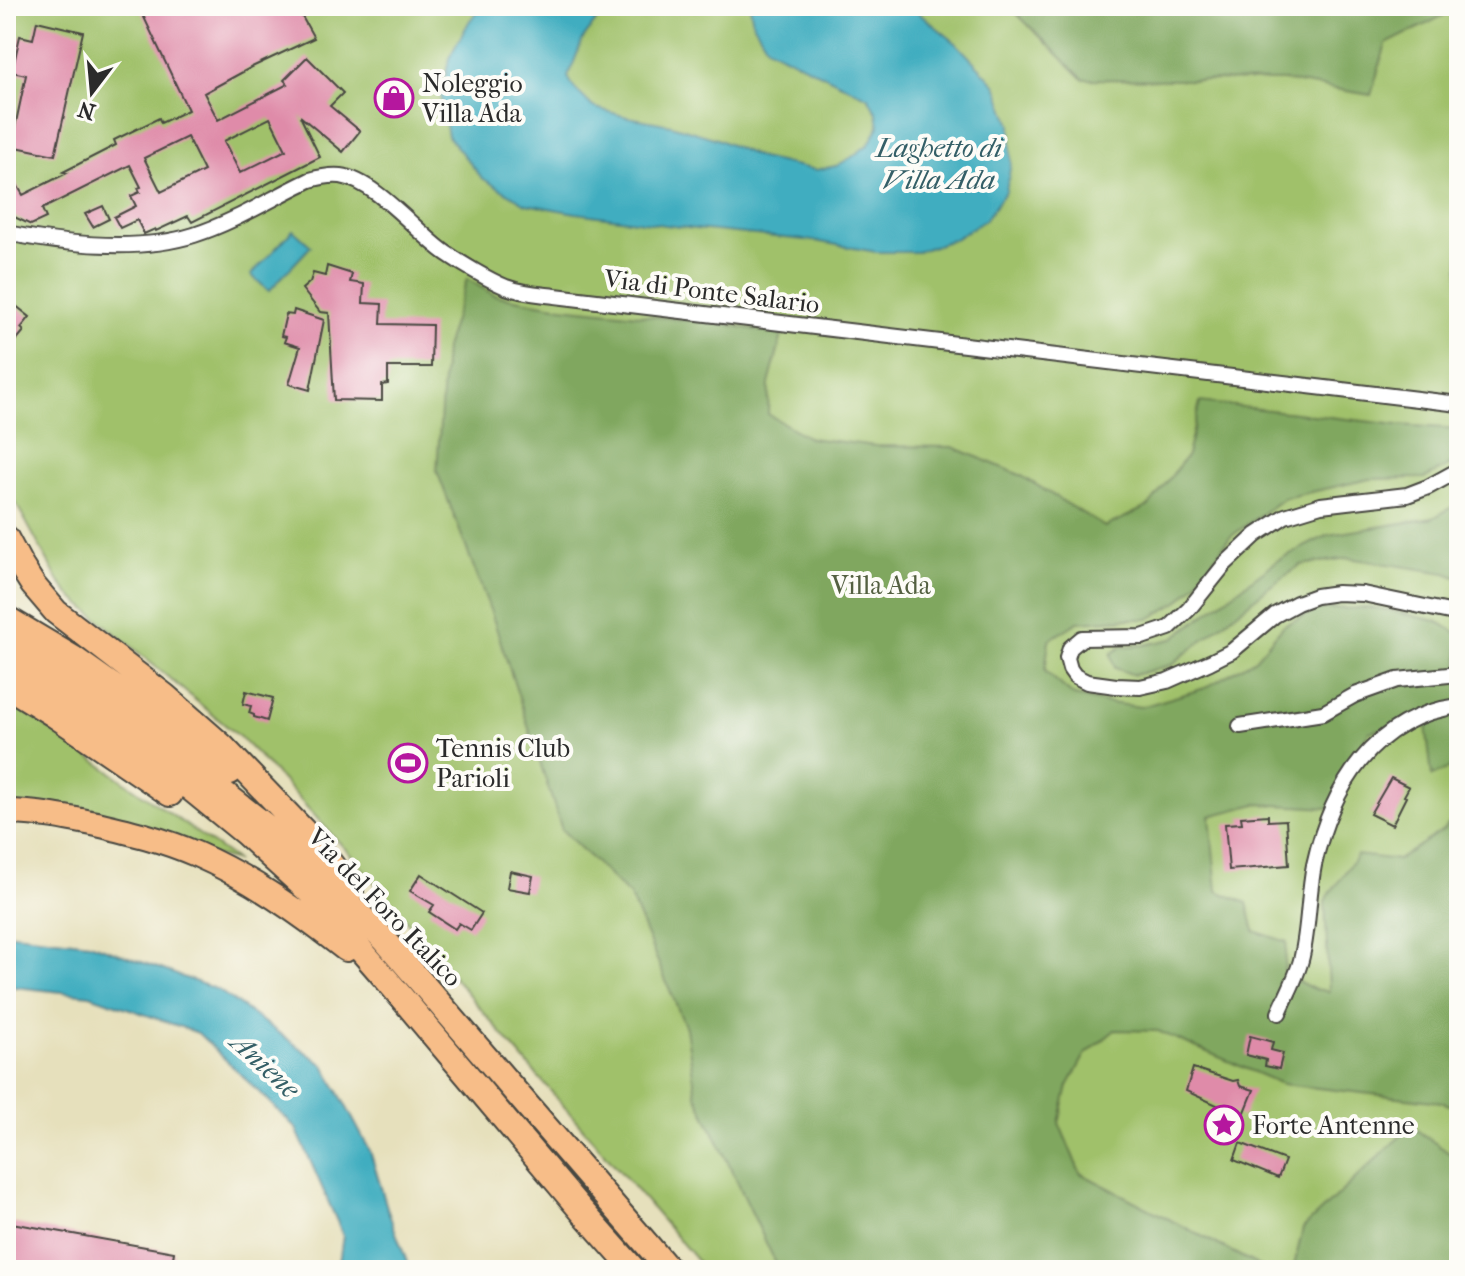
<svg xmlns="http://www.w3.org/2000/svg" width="1465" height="1276" font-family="'IM FELL French Canon',serif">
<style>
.green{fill:#a0c16a;stroke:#66764a;stroke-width:2}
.forest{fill:#80a75e;stroke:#566944;stroke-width:2}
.water{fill:#41adc0;stroke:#366c76;stroke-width:2}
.building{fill:#df8ba9;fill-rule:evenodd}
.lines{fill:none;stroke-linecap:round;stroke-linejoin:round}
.street-casing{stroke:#474641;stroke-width:18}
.highway-casing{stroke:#474641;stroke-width:28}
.street{stroke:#fff;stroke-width:14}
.highway{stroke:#f7bd88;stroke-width:24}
.labels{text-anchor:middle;stroke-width:8;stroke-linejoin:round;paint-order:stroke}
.poi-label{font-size:26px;fill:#2b2b2b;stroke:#fdfcf7;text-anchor:start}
.street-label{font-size:26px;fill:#2b2b2b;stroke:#fdfcf7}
.park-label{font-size:26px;fill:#546041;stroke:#fdfcf7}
.water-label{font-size:28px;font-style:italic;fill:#345f67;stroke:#fdfcf7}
</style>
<rect width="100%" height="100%" fill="#fdfcf7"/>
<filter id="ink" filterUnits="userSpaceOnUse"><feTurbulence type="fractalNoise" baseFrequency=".0125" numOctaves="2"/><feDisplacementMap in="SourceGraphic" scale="16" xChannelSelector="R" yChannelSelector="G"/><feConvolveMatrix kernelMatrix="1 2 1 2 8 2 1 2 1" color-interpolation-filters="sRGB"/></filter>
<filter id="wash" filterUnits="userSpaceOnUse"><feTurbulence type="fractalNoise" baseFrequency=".006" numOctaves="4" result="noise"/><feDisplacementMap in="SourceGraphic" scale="32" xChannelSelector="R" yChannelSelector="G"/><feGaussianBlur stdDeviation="1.8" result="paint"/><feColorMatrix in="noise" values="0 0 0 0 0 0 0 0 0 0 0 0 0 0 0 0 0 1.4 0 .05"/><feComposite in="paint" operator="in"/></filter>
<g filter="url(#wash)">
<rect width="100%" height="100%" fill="#e6e0bc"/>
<path class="green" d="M 6,6 L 1459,6 L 1459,1270 L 705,1270 L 506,1039 L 358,863 L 282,780 L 242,739 L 72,597 L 59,582 L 6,485 Z
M 6,698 L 237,861 L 6,804 Z"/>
<path class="forest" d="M 1009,6 L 1459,6 L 1459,8 L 1386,44 L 1371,95 L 1286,81 L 1083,79 Z
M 467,279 L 494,295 L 509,298 L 562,307 L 725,324 L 782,335 L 769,384 L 768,414 L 809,438 L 876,446 L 953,447 L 1020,475 L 1105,527 L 1149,506 L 1187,455 L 1200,402 L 1398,425 L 1459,429 L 1459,461 L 1425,478 L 1370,479 L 1284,498 L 1230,537 L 1196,584 L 1178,602 L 1149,619 L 1125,619 L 1078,622 L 1049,640 L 1045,671 L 1074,696 L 1101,702 L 1141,707 L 1205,688 L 1255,659 L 1284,625 L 1318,609 L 1378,608 L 1436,621 L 1459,634 L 1459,764 L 1432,776 L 1425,716 L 1369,732 L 1329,808 L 1256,804 L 1210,816 L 1217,891 L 1247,903 L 1254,931 L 1287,942 L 1284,974 L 1313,989 L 1329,991 L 1325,901 L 1357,855 L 1398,860 L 1444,829 L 1459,815 L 1459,1109 L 1442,1102 L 1282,1084 L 1158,1031 L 1115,1030 L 1085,1055 L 1068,1086 L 1059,1123 L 1080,1173 L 1267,1270 L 779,1270 L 696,1095 L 686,1028 L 630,896 L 562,830 L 492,615 L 437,471 L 445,348 Z
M 1459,503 L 1459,578 L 1446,573 L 1348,558 L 1301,565 L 1269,587 L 1171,665 L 1134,675 L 1115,668 L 1111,654 L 1121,647 L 1144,645 L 1172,639 L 1278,560 L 1328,535 L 1433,518 Z
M 1411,1126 L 1459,1160 L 1459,1270 L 1293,1270 L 1303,1228 Z"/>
<path class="water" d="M 485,6 L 607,6 L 583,39 L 568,77 L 574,88 L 593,107 L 623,116 L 671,125 L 717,139 L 760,158 L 816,170 L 836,166 L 852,157 L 869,144 L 879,126 L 877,113 L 868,97 L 768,48 L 753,23 L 750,6 L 910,6 L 956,43 L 996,85 L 1011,125 L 1011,163 L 1006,191 L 985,220 L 954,239 L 917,252 L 876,252 L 815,241 L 695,229 L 576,213 L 526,204 L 482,178 L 448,136 L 441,99 L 449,58 L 470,20 Z
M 293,230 L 311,246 L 269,291 L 251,275 Z
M 6,933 L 90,943 L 218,990 L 324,1065 L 370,1151 L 389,1214 L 410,1270 L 338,1270 L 343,1235 L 296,1128 L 198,1033 L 90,995 L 6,986 Z"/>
<g id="blocks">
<path class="building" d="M 150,6 L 296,6 L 314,38 L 252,67 L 204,93 L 218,120 L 288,84 L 284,80 L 307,57 L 343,93 L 330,106 L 360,131 L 343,152 L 300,116 L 320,157 L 192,222 L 188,216 L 156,231 L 155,229 L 144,234 L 137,220 L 120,228 L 114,217 L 136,206 L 131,196 L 140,192 L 138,188 L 141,187 L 130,165 L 42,209 L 46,218 L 31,225 L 6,213 L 6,166 L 23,195 L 67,173 L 63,172 L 116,145 L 114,140 L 159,118 L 161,123 L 188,110 L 141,11 ZM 270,118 L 286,150 L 240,173 L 224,141 ZM 187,137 L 204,171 L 161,192 L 144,158 Z
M 37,21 L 83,32 L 55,155 L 11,146 L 26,75 L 12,72 L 20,36 L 33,39 Z
M 103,206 L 109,219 L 93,227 L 85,214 Z
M 327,266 L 352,274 L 350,282 L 364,284 L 363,303 L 382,304 L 381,324 L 432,325 L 431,367 L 388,367 L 388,384 L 382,385 L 382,401 L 334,400 L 329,313 L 320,312 L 302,289 L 310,282 L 313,273 L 325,276 Z
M 15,305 L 30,317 L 21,328 L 24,331 L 14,343 L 6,336 L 6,316 Z
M 294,310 L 324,320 L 310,390 L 289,384 L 300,347 L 284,342 L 286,337 L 281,336 L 286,314 L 293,315 Z
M 246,691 L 273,698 L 267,721 L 254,717 L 254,715 L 249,713 L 251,706 L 243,704 Z
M 1391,778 L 1409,787 L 1404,796 L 1406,797 L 1392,825 L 1370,814 Z
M 1268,815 L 1268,821 L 1286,820 L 1289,865 L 1229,870 L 1225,824 L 1242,823 L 1241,817 Z
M 510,871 L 533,876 L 530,892 L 507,888 Z
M 421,874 L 482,913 L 471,930 L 459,923 L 455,929 L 429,912 L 434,905 L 410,891 Z
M 1250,1036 L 1273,1042 L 1271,1050 L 1283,1053 L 1279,1069 L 1265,1066 L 1266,1060 L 1246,1055 Z
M 1193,1068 L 1233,1081 L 1238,1080 L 1240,1086 L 1254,1090 L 1243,1117 L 1186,1091 Z
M 1240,1143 L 1285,1160 L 1278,1178 L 1234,1160 Z
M 6,1222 L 174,1252 L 171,1270 L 6,1270 Z"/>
</g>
</g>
<g filter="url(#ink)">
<use href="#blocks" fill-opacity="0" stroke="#474641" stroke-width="2"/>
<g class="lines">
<defs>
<path id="street" d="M 6,233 C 64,244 137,253 194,235 C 235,222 272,198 310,180 C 320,177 331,175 341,176 C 376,181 417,233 446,253 C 462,264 489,280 506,287 C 522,293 539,294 555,296 L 1459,404
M 1459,470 L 1428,487 L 1407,495 L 1321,505 L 1285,516 L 1256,535 L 1225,564 L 1189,609 L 1169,628 L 1142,637 L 1082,638 L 1070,648 L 1067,658 L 1070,669 L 1075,676 L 1087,682 L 1116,686 L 1140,687 L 1167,681 L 1210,662 L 1232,651 L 1275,615 L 1297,603 L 1316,596 L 1337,593 L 1363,594 L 1459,614
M 1240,726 L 1323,713 L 1355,695 L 1397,680 L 1459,674
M 1279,1013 C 1287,994 1298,975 1302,956 C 1309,926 1308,895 1314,865 C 1331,788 1373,717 1459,706"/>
<path id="highway" d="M 6,538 L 21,566 L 33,585 L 56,612 L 165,696 L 222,746 L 316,844 L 351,891
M 6,618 L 73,658 L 179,733 L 230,772
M 6,642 L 41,662 L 168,749 L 277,835 L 327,882 L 384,939 L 669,1270
M 6,663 L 103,727 L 191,789 L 245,833 L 314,896 L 387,980 L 581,1210 L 634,1270
M 6,685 L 53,714 L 170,794
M 6,812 C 37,812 67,818 97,824 C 131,832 164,840 196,854 C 251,878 300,913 346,949"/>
</defs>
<use href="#street" class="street-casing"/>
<use href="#highway" class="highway-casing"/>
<use href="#street" class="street"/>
<use href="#highway" class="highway"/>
</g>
</g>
<defs>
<symbol id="shop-ring" viewBox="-11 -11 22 22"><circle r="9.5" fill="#fdfcf7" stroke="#b5179e" stroke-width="1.5"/><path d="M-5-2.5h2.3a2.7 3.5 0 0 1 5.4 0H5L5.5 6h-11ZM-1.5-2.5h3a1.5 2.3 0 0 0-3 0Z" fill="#b5179e"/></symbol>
<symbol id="stadium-ring" viewBox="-11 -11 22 22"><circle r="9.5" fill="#fdfcf7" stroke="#b5179e" stroke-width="1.5"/><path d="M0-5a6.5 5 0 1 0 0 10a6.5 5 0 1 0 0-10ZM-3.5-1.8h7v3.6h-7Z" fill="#b5179e"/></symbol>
<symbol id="sight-ring" viewBox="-11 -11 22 22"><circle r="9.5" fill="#fdfcf7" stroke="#b5179e" stroke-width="1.5"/><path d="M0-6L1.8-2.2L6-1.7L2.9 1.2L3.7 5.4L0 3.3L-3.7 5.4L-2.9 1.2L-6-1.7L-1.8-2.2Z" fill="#b5179e"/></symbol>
</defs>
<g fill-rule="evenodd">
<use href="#shop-ring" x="372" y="76" width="44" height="44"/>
<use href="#stadium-ring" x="386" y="741" width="44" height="44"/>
<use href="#sight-ring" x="1202" y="1103" width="44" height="44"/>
</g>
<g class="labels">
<g class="poi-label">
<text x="422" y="92">Noleggio<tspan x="422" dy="30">Villa Ada</tspan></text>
<text x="436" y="757">Tennis Club<tspan x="436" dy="30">Parioli</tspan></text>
<text x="1252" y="1134">Forte Antenne</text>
</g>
<g class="street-label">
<text transform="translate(712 291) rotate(7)" y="9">Via di Ponte Salario</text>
<text transform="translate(385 907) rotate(46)" y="9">Via del Foro Italico</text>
</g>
<g class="park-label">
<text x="881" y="594">Villa Ada</text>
</g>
<g class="water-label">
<text x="939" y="157">Laghetto di<tspan x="939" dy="32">Villa Ada</tspan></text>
<text transform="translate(266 1065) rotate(43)" y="10">Aniene</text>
</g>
</g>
<rect width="1465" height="1276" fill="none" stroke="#fdfcf7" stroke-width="32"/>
<g transform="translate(92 92) rotate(196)" stroke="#fdfcf7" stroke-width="6" paint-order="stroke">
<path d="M0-6L14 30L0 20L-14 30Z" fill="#2b2b2b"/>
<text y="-12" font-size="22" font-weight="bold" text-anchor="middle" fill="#2b2b2b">N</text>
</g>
</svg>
